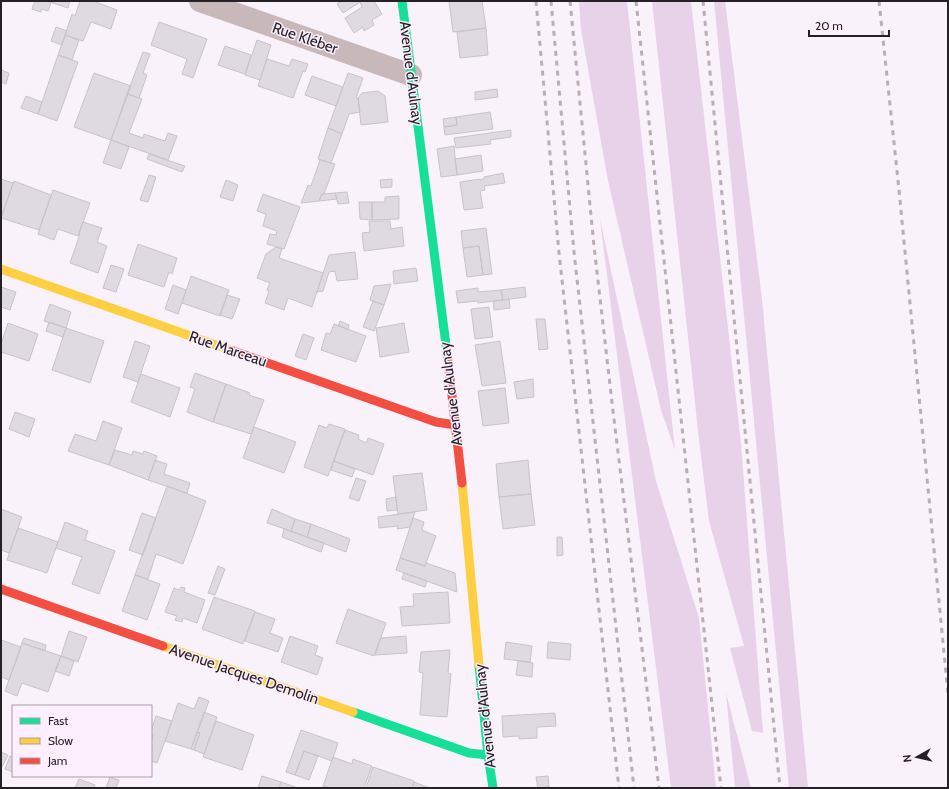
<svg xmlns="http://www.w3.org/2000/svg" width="949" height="789" font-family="Cabin,sans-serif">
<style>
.green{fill:#e7d2ea}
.building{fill:#dfdae1;stroke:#c8c3ca}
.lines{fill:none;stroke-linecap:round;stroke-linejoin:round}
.street{stroke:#c8b8ba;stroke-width:22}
.fast{stroke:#16e098;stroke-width:9}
.slow{stroke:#ffcf43;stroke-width:9}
.jam{stroke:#f24e42;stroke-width:9}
.rail{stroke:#b9aeb2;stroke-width:3;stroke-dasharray:5 5;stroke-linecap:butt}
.labels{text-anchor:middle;stroke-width:3;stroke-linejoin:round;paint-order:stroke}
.street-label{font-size:15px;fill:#262127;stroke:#fdeffe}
</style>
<rect width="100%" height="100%" fill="#faf2fa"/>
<path class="green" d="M 579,1 L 627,1 L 675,450 L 661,410 L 608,181 L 581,30 Z
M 652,1 L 691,1 L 741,443 L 763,733 L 752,731 L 730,648 L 744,646 L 709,521 L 699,440 Z
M 714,1 L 725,1 L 762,299 L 808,788 L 789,788 Z
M 600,219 L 656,481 L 699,618 L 716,788 L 671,788 Z
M 726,693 L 751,788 L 735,788 Z"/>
<path class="building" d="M 35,1 L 47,1 L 51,3 L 48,11 L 42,9 L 41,12 L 32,9 Z
M 47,1 L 70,1 L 68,8 Z
M 80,1 L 93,1 L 117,10 L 111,29 L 91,22 L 83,41 L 65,35 L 72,14 L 75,16 Z
M 342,1 L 359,1 L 360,2 L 343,13 L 337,4 Z
M 362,1 L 374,1 L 382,14 L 372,20 L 374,25 L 364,31 L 363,27 L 354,33 L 345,18 L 362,7 L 360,2 Z
M 449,1 L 482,1 L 486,28 L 453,32 Z
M 159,22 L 207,39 L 193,78 L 182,74 L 187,59 L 151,45 Z
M 56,27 L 67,31 L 62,45 L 51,41 Z
M 486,28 L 488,55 L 460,58 L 457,32 Z
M 65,35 L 79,40 L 72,60 L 58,55 Z
M 257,40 L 271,45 L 260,80 L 245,75 Z
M 225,46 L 251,55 L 245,74 L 218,65 Z
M 143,52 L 150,54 L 143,73 L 147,75 L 139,98 L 127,94 Z
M 58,55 L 78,62 L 57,121 L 38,114 Z
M 267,59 L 289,66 L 292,59 L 308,64 L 305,72 L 303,71 L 293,98 L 258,86 Z
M 1,70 L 9,73 L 6,84 L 1,82 Z
M 94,73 L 131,86 L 111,140 L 74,127 Z
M 348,73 L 363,78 L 356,98 L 358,98 L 360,112 L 349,114 L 342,134 L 328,128 Z
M 312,76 L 343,87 L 336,106 L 305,95 Z
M 497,89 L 498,97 L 475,100 L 475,92 Z
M 378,91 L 385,96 L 388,122 L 361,125 L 358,98 L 362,93 Z
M 127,94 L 142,99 L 129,133 L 143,138 L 144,134 L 165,141 L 168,133 L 177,136 L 168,160 L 111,140 Z
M 26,96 L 42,102 L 38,114 L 21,108 Z
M 490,112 L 493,129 L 445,135 L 444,127 L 457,125 L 456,117 Z
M 456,117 L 457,125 L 444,127 L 443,119 Z
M 328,128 L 342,134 L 331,163 L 318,159 Z
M 511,130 L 511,137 L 490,140 L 491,144 L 456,148 L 454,138 Z
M 111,140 L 129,147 L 121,169 L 103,163 Z
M 454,146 L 457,175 L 441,177 L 437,149 Z
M 149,154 L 185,166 L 182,172 L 147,159 Z
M 481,155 L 483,171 L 457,175 L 455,159 Z
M 320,160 L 335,164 L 324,194 L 322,194 L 319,201 L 301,203 L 308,185 L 311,186 Z
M 503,173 L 505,183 L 484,186 L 485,190 L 480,191 L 483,208 L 464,210 L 460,182 L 480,179 L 480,180 L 484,179 L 484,177 Z
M 149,175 L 156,177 L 148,202 L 140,200 Z
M 1,179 L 13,183 L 1,218 Z
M 392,179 L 392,187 L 381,188 L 380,180 Z
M 226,180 L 238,185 L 233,201 L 220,197 Z
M 14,181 L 51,195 L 39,230 L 1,218 Z
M 53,190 L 90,203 L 78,236 L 58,229 L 54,240 L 38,234 Z
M 347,192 L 349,203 L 338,204 L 335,193 Z
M 335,193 L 337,199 L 319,201 L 322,194 Z
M 263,194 L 300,207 L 284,249 L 267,244 L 270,234 L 276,235 L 277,231 L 263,226 L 266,214 L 257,211 Z
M 399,196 L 399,219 L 372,220 L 372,202 L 385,202 L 385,197 Z
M 359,202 L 372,202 L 372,220 L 360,219 Z
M 369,221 L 390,221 L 391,229 L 402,227 L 404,246 L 364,251 L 362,233 L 370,232 Z
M 83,222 L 102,228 L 97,242 L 107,246 L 98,273 L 70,263 L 80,234 L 79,234 Z
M 486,228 L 492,274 L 483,275 L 479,246 L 463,248 L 461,231 Z
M 138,244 L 177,258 L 172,274 L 169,272 L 164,287 L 128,275 Z
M 479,246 L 483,275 L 467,277 L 463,248 Z
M 276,247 L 282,249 L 279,258 L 323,273 L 312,307 L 288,298 L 284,310 L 265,303 L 269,291 L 267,290 L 270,283 L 257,278 L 266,254 Z
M 355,252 L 358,279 L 337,281 L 335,271 L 329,272 L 323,291 L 317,292 L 329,255 Z
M 111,265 L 124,269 L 116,292 L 103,288 Z
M 416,268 L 418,281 L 394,284 L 393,271 Z
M 191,276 L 229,290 L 220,316 L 182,303 Z
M 391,284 L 384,305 L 370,300 L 374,286 Z
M 173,285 L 186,290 L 178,314 L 165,309 Z
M 1,287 L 16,292 L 10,310 L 1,307 Z
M 525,287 L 526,297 L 503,300 L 501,290 Z
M 478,288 L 478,292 L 501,290 L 503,300 L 478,303 L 478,301 L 458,303 L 456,291 Z
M 227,295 L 240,299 L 232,319 L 220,315 Z
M 509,299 L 510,308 L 494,310 L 493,301 Z
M 373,301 L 384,305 L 374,331 L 363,327 Z
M 50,304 L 71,312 L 66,328 L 44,321 Z
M 489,307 L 493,337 L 475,339 L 471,309 Z
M 536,319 L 545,319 L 548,349 L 539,350 Z
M 340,321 L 349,325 L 348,329 L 338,326 Z
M 49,322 L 66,328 L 63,337 L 46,331 Z
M 8,323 L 38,334 L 29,361 L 1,352 L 1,344 Z
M 404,323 L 409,352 L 380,357 L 376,328 Z
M 334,324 L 366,336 L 356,362 L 321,350 L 326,333 L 330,334 Z
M 66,328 L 104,341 L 90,383 L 52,370 Z
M 303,334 L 314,338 L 306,360 L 295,356 Z
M 135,341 L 150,346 L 138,382 L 123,377 Z
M 500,341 L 506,383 L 482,386 L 475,345 Z
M 195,373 L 226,384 L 213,422 L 187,412 L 195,389 L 190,387 Z
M 141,374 L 180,388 L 170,417 L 131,402 Z
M 533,379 L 534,397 L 517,399 L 514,382 Z
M 226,384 L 250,393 L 249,395 L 264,400 L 251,434 L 213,422 Z
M 505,388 L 509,423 L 483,426 L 478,391 Z
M 15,412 L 35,419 L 29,437 L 9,429 Z
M 103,421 L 122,428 L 109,465 L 68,451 L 75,434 L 96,441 Z
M 329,424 L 345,429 L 328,476 L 304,467 L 319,425 L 327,428 Z
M 254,427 L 296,442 L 284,473 L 243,458 Z
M 345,430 L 359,435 L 358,439 L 366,443 L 368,438 L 384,444 L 373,475 L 334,461 Z
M 115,450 L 132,455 L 133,451 L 143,454 L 144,451 L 157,456 L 148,480 L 109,465 Z
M 155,460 L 167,464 L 164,474 L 190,483 L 187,493 L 148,480 Z
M 528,460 L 531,494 L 499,497 L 496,464 Z
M 334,461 L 355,469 L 352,477 L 331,470 Z
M 422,473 L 427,510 L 398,514 L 393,476 Z
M 356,478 L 366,481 L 359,501 L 349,498 Z
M 167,486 L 206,501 L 183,564 L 156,554 L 148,579 L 135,575 Z
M 531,494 L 535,525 L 503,529 L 499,497 Z
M 396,497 L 397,510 L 387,511 L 386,499 Z
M 1,509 L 22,517 L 9,553 L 1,550 Z
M 272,509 L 295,519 L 291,531 L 267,523 Z
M 415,512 L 410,527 L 397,529 L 398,526 L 379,528 L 378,517 Z
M 142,513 L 156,518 L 143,555 L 129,550 Z
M 413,518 L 424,522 L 422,530 L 436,536 L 425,566 L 400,558 Z
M 295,519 L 311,524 L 307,537 L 291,531 Z
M 65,522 L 88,531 L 85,540 L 115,551 L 99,594 L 72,584 L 82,557 L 56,548 Z
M 311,524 L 350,539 L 346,552 L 307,537 Z
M 18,528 L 58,542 L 47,573 L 7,560 Z
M 284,529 L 324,543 L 321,552 L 282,537 Z
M 557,537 L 562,537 L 563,555 L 557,556 Z
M 400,558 L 425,566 L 426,563 L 455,573 L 457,592 L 396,570 Z
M 218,566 L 225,569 L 215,595 L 208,593 Z
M 404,573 L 427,581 L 425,587 L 402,579 Z
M 135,575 L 160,584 L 147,620 L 122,611 Z
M 181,587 L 185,588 L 184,592 L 205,600 L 197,623 L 183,618 L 182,622 L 175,620 L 177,616 L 165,612 L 174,588 L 179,590 Z
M 448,592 L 450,623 L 402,626 L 400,607 L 414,606 L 413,594 Z
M 214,597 L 255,611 L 243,644 L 202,629 Z
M 348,609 L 386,623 L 374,656 L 336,643 Z
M 255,612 L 275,619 L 270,633 L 283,638 L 278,652 L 245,641 Z
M 69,631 L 87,637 L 78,662 L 61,656 Z
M 290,636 L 318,646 L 315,655 L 323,658 L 317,675 L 281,662 Z
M 406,636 L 407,653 L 375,655 L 381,638 Z
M 24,638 L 46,645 L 45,651 L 22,643 Z
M 1,640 L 21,647 L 9,680 L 1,677 Z
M 506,642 L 532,646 L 530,662 L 504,659 Z
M 548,642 L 571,644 L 570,660 L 547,658 Z
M 22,643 L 61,656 L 48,692 L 22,683 L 17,696 L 5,691 Z
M 450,650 L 448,673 L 451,674 L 447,717 L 420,715 L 423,673 L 419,672 L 421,652 Z
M 61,656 L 74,661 L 69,676 L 55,671 Z
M 518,661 L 533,663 L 532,677 L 516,675 Z
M 199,697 L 209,701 L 191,749 L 165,741 L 178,703 L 194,709 Z
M 204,712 L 217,717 L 204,754 L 194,750 L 200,733 L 197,732 Z
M 555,713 L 556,726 L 537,727 L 537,738 L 519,739 L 519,736 L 503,737 L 502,716 Z
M 156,716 L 172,721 L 157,763 L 151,761 L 151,742 L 153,735 L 151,734 L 151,731 Z
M 216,721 L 254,735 L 242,770 L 203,757 Z
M 301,730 L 338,743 L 332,761 L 304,751 L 295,775 L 286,772 Z
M 197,732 L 200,733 L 194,750 L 191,749 Z
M 304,751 L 318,756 L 309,780 L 295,775 Z
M 1,752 L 8,755 L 2,767 L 1,767 Z
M 10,756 L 13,757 L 13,772 L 5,769 Z
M 333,757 L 352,764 L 353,759 L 372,766 L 364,788 L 330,788 L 323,786 Z
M 373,767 L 414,781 L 412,788 L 366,788 Z
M 262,776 L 281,782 L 279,788 L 258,788 Z
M 548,776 L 549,787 L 538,788 L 536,777 Z
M 110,777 L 119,780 L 116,788 L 106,788 Z
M 79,779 L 95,785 L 94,788 L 75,788 Z
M 281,782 L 298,788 L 279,788 Z
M 414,782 L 430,788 L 412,788 Z"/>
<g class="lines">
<path class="street" d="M 200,1 L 411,75"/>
<path class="fast" d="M 402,1 L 448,361
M 479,665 L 488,755 L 493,788
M 353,712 L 469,753 L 488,755"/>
<path class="slow" d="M 1,269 L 233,351
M 462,483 L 479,665
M 163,646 L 353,712"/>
<path class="jam" d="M 233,351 L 436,422 L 456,425
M 448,361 L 462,483
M 1,589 L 163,646"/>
<path class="rail" d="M 536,1 L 559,253 L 619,788
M 551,1 L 574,252 L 634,788
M 570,1 L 594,246 L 613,411 L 659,788
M 636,1 L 721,788
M 703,1 L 780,788
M 879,1 L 899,190 L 948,694"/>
</g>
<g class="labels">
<g class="street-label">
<text transform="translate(305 38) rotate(19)" y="5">Rue Kléber</text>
<text transform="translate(411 73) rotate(83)" y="5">Avenue d'Aulnay</text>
<text transform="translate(228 349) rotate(19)" y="5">Rue Marceau</text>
<text transform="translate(451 394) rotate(-97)" y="5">Avenue d'Aulnay</text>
<text transform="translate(244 674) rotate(19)" y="5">Avenue Jacques Demolin</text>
<text transform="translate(485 716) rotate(-96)" y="5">Avenue d'Aulnay</text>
</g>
</g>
<rect width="949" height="789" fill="none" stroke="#262127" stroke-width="4"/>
<rect x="12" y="705" width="140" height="72" fill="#fdeffe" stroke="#a79da8"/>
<rect x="20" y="718" width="20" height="6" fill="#16e098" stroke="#a79da8"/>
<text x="48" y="725" font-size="12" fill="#262127">Fast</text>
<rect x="20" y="738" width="20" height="6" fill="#ffcf43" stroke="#a79da8"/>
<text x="48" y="745" font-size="12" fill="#262127">Slow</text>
<rect x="20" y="758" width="20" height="6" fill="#f24e42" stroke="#a79da8"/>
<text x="48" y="765" font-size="12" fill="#262127">Jam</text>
<g transform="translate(917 757) rotate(262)" stroke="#fdeffe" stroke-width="3" paint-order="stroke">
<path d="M0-3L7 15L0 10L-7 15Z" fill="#262127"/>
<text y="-6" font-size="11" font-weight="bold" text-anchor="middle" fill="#262127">N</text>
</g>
<path d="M809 30v6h80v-6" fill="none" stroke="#262127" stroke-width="2"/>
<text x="815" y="30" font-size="12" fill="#262127" stroke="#fdeffe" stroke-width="3" paint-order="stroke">20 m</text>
</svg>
